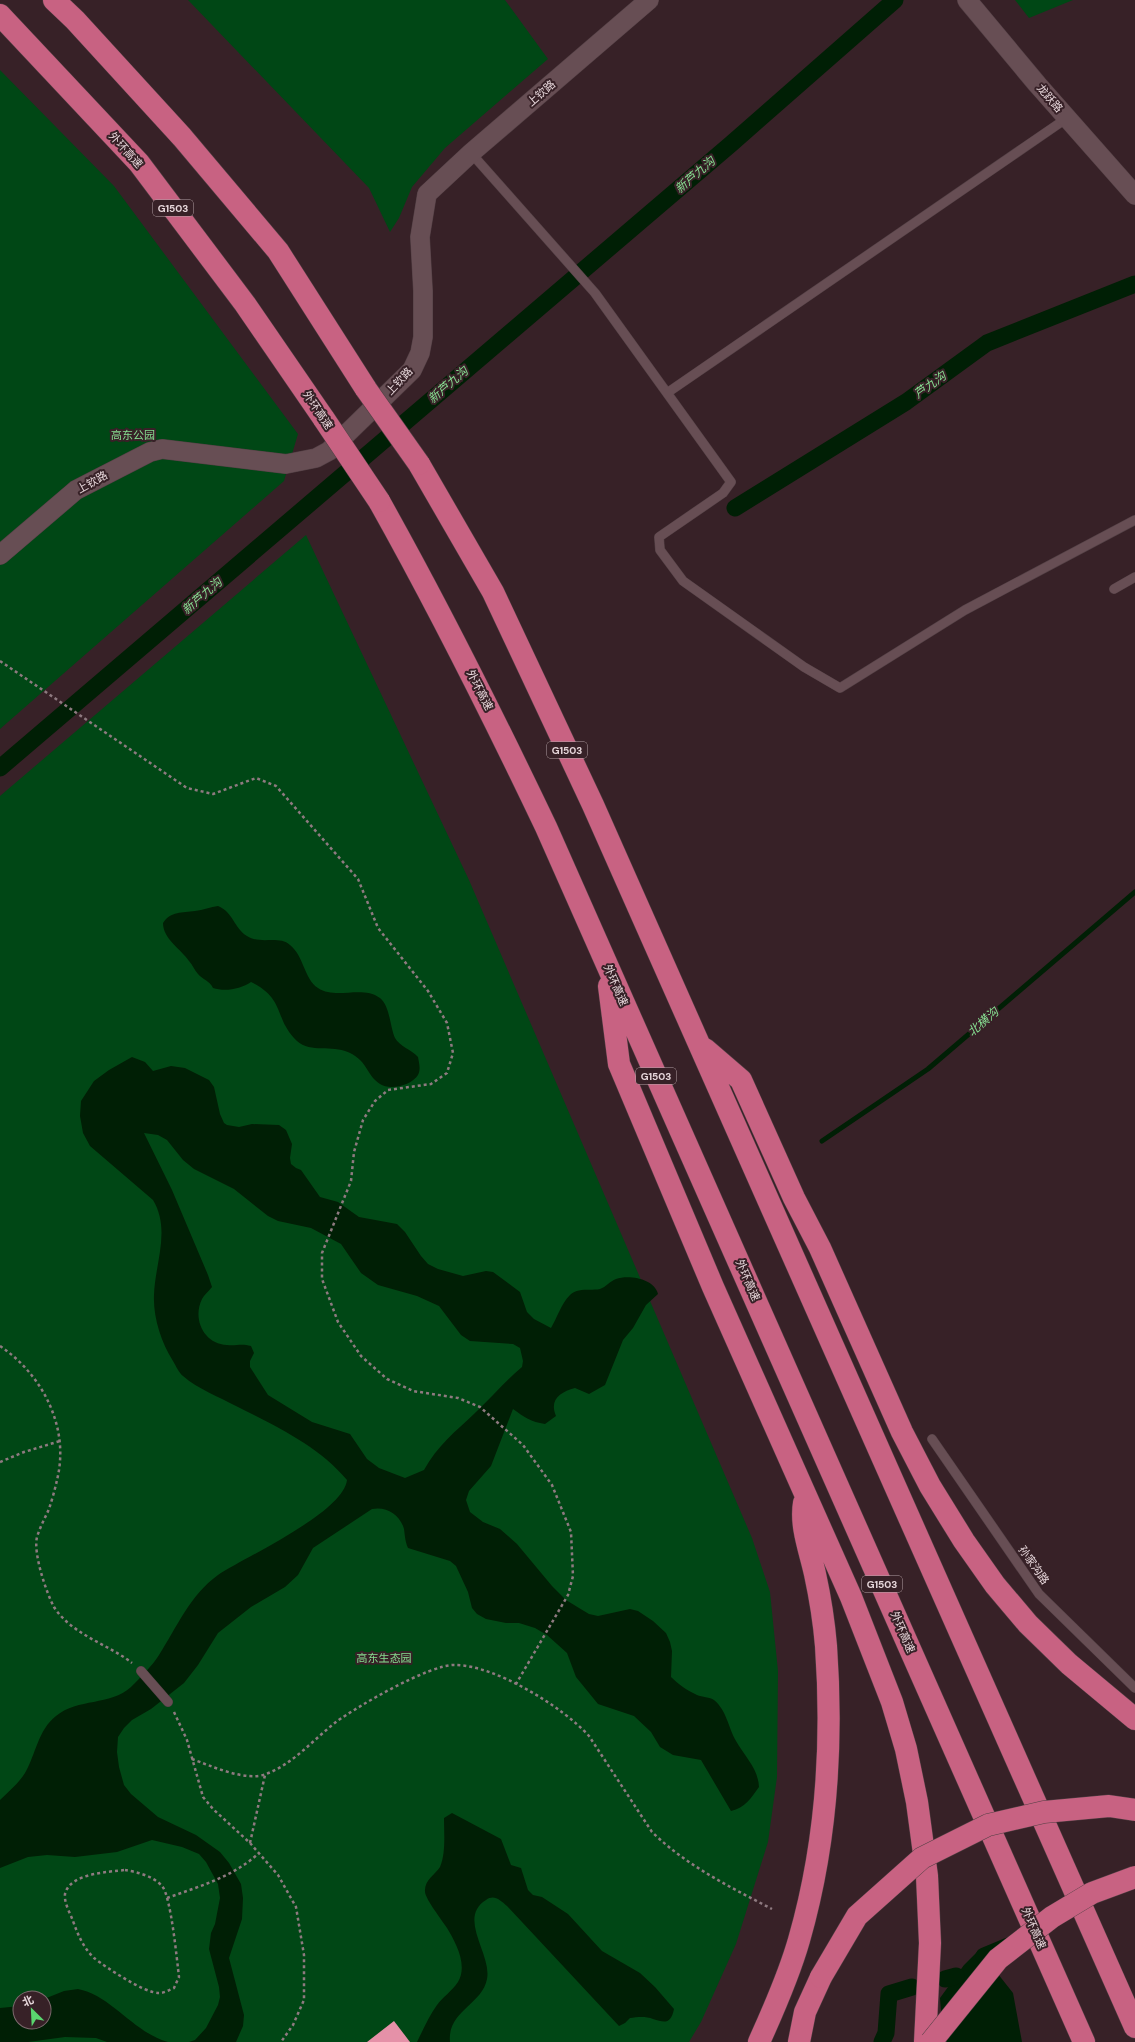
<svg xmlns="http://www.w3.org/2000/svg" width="1135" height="2042" font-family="'DM Sans','Noto Sans SC',sans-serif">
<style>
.green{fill:#004715;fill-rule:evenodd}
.water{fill:#001f05;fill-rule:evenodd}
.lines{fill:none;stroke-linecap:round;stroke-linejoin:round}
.stream{stroke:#001f05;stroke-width:5}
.canal{stroke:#001f05;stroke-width:17}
.building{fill:#e591a8}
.service-casing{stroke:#534045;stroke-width:10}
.minor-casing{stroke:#534045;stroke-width:20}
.motorway-casing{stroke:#534045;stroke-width:23}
.path{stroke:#8e7a80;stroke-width:2.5;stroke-dasharray:3 3;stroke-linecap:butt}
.service{stroke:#674e54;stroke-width:9}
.minor{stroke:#674e54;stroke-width:19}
.motorway{stroke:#c86282;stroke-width:22}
.motorway-bridge-casing{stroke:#534045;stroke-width:23;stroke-linecap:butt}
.motorway-bridge{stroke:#c86282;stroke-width:22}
.labels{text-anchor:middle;stroke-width:4;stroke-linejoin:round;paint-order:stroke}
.shield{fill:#372127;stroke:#b3a1a6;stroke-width:1}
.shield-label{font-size:10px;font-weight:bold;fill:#e8d8dc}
.street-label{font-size:11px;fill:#e8d8dc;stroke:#372127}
.park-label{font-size:11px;fill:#86dd90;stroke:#372127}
.water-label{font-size:12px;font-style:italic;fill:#87de91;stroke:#372127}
</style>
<rect width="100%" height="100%" fill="#372127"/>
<path class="green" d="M 188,0 L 505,0 L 548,59 L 445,148 L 412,187 L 399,218 L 390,232 L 369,188 Z
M 1015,0 L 1073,0 L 1029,18 Z
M 0,70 L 114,186 L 298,434 L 284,481 L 0,729 Z
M 306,535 L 469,880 L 752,1538 L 770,1592 L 778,1671 L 777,1777 L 768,1842 L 736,1944 L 701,2022 L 689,2042 L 0,2042 L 0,796 ZM 20,1998 L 44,1998 L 44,2022 L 20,2022 Z"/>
<path class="water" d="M 218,906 C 233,912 234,928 247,936 C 260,945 279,935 290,945 C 304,956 304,979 318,988 C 336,1000 362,985 380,998 C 390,1006 390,1027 395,1038 C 399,1046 412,1050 418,1057 C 419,1063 421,1069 418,1075 C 412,1085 390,1091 380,1084 C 365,1074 368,1059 345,1051 C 328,1045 308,1054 294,1038 C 274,1016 285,999 251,982 C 241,989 225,992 213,988 C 209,980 203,980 198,974 C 194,970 193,965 189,961 C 181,949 163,939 163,923 C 171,911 182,913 195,911 C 203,910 211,907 218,906 Z
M 132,1057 L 145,1062 L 153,1071 L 171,1066 L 185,1068 L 209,1080 L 214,1087 L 220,1114 L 224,1123 L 227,1125 L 239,1127 L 252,1124 L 279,1125 L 286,1130 L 292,1144 L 290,1158 L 291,1164 L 296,1168 L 301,1170 L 320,1197 L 338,1202 L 359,1217 L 397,1224 L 405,1232 L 421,1256 L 428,1264 L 438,1269 L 463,1276 L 486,1271 L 493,1272 L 520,1292 L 527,1312 L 534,1319 L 551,1328 C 557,1318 561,1304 570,1295 C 578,1287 590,1291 600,1289 C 606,1287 610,1281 616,1279 C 629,1274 655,1279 658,1294 L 646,1305 L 633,1328 L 623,1340 L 605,1385 L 589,1394 L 575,1388 C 560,1392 549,1400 556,1416 L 545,1424 C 531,1422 524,1417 513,1409 L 491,1466 L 469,1491 L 466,1500 L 470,1512 L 483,1522 L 500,1529 L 517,1544 L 552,1586 L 566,1600 L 579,1608 L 589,1614 L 598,1616 L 630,1609 L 638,1611 L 653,1621 L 666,1633 L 670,1642 L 672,1651 L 671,1677 C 678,1684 688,1691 697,1695 C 702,1697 710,1697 714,1700 C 727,1711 728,1727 736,1741 C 745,1757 758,1768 759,1787 C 751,1798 745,1808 731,1811 L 701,1760 L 673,1755 L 660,1747 L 651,1732 L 634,1716 L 598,1704 L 576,1677 L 567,1653 L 547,1635 L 535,1628 L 519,1623 L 506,1623 L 486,1619 L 477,1614 L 472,1608 L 468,1592 L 456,1566 L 450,1561 L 408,1548 C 405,1541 405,1536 404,1529 C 400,1514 386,1506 372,1509 L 313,1548 L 298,1575 L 285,1587 L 251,1607 L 218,1633 L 198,1665 L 184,1683 L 151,1709 L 132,1720 L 124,1728 L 118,1737 L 117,1752 L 119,1767 L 124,1785 L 131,1794 L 158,1817 L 196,1835 L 220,1852 L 229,1863 L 241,1884 L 243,1898 L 242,1919 L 229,1958 L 244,2015 L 243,2026 L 236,2042 L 189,2042 L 195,2040 L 206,2028 L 218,2005 L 220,1997 L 219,1987 L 209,1949 L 211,1933 L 215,1924 L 220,1898 L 218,1884 L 206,1862 L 199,1854 L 182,1847 L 152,1840 L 117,1852 L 75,1857 L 47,1855 L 28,1857 L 0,1868 L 0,1800 C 8,1792 19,1783 25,1773 C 36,1754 38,1730 56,1716 C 78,1698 110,1706 131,1687 C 140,1678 152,1666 159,1655 C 177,1627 190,1595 218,1575 C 245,1557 343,1513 347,1480 C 319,1446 274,1425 236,1406 C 219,1397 198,1389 183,1376 C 179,1373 176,1366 173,1361 C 161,1342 153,1317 154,1295 C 155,1263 171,1230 153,1200 L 90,1146 L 83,1133 L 80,1116 L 81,1101 L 94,1081 L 109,1070 ZM 144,1133 L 158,1135 L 167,1140 L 183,1160 L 194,1169 L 234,1189 L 268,1216 L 278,1221 L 311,1228 L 341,1244 L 361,1273 L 378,1285 L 417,1296 L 439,1306 L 461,1335 L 470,1341 L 513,1344 L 520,1348 L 523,1361 L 522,1367 C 505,1381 491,1398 475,1413 C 456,1431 437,1446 424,1470 L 405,1478 L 379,1468 L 367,1459 L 350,1434 L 312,1422 L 268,1395 L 250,1367 L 250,1361 L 254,1353 L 251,1346 C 241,1343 237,1346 227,1345 C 204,1344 192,1319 202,1299 C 204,1295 209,1291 212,1287 L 208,1275 L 172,1190 Z
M 452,1813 L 501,1839 L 511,1865 L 521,1868 L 528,1890 L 533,1895 L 542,1897 L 568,1914 L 602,1951 L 640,1973 L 655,1987 L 674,2009 C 671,2024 665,2023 653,2019 C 646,2016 637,2017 630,2018 L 625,2023 L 619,2026 L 507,1906 C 500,1900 494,1894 486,1900 C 457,1918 492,1954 487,1979 C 482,2005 447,2011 450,2042 L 417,2042 C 423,2030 429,2016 437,2005 C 443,1997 452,1991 458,1982 C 468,1965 456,1943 447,1928 C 442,1920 426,1900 425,1892 C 424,1880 435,1875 440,1867 C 446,1853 444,1833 444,1818 Z
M 979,1950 L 1013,1993 L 1022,2042 L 947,2042 L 943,2036 L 940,1998 L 964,1965 Z
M 78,1989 C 111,1995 134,2033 168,2042 L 107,2042 L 96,2038 L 65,2037 L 28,2042 L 0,2042 L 0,2008 L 20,2006 L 20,2022 L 44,2022 L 44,1999 L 64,1991 Z"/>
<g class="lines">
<path class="stream" d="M 822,1141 L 928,1069 L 1135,892"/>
<path class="canal" d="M 735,508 L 906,402 L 987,343 L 1135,284
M 0,768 L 731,144 L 895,0
M 984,1956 L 1008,1946
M 945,1979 L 956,1976
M 882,2042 L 886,2033 L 889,1994 L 912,1987"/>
</g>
<path class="building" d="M 394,2021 L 410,2042 L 367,2042 Z"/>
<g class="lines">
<defs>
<path id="service" d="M 471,153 L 595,293 L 731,482 L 723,493 L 659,537 L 660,550 L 683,581 L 804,667 L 840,688 L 965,610 L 1135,520
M 667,393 L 1067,118
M 1114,589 L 1135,577
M 932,1439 L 1039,1594 L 1135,1688
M 141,1671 L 168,1702"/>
<path id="minor" d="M 967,0 L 1037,84 L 1135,195
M 0,555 L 76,490 L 150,452 L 162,449 L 286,464 L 316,458 L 329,451 L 412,370 L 420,353 L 423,337 L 423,291 L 420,237 L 427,194 L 471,153 L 649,0"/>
<path id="motorway" d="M 54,0 L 75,20 L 182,137 L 278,251 L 366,389
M 0,15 L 139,163 L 245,304 L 324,419
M 419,464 L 493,592 L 593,805 L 1135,2027
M 379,501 C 439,608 493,716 546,827 L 1084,2042
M 609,986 L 619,1064 L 713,1287 L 851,1597 L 892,1702 L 906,1749 L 917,1802 L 927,1876 L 930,1943 L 925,2042
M 705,1049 L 741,1080 L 794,1198 L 820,1248 L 902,1432 L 930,1486 L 964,1541 L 995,1585 L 1028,1624 L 1069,1664 L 1135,1719
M 759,2042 C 774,2009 789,1975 799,1940 C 826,1846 833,1744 826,1646 C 824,1622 820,1597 815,1574 C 810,1551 800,1526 804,1503
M 799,2042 L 805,2012 L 821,1977"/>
</defs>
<use href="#service" class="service-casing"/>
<use href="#minor" class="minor-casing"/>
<use href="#motorway" class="motorway-casing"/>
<path class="path" d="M 0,661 L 187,788 L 213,794 L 256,778 L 276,786 L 358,879 L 378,928 L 428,991 L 447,1023 L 453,1053 L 447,1073 L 431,1084 L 388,1090 L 375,1101 L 363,1120 L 354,1152 L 351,1181 L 322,1253 L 322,1279 L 338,1322 L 361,1356 L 387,1379 L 413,1391 L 458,1398 L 480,1407 L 523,1445 L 552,1485 L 571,1532 L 573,1576 L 568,1595 L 516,1684
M 0,1346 C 43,1375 70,1428 57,1480 C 55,1489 52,1500 49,1509 C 45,1518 40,1527 37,1537 C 33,1553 46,1592 54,1607 C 72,1635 108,1644 132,1663
M 0,1462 L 24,1452 L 60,1441
M 174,1712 L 187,1740 L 203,1797 L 213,1809 L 250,1843 L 278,1875 L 296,1907 L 304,1955 L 304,2000 L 293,2025 L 281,2042
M 192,1759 C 211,1766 246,1782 266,1774 C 293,1764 313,1740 336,1722 C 358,1706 430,1664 455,1665 C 495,1665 563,1707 589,1736 L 652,1832 C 687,1866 730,1887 772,1909
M 250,1843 L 265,1775
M 125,1870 C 137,1872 153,1876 162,1886 C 171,1896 177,1961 179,1977 L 174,1988 C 169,1990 164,1993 159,1993 C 144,1993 107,1968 94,1958 C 83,1947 78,1935 73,1921 C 70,1913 64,1903 65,1894 C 70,1873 108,1872 125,1870 Z
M 167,1898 C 200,1886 233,1877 259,1853"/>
<use href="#service" class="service"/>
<use href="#minor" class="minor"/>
<use href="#motorway" class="motorway"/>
<defs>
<path id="motorway-bridge" d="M 366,389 L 419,464
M 324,419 L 379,501
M 821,1977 L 857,1916 L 922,1858 L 988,1825 L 1044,1812 L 1109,1806 L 1135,1810
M 931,2042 L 998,1959 L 1052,1917 L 1092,1893 L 1135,1877"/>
</defs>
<use href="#motorway-bridge" class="motorway-bridge-casing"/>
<use href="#motorway-bridge" class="motorway-bridge"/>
</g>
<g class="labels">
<g class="shield">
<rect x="153" y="200" width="40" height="16" rx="3"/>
<rect x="547" y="742" width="40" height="16" rx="3"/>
<rect x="636" y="1068" width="40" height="16" rx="3"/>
<rect x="862" y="1576" width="40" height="16" rx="3"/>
</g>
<g class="shield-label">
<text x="173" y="212">G1503</text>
<text x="567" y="754">G1503</text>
<text x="656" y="1080">G1503</text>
<text x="882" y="1588">G1503</text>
</g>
<g class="street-label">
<text transform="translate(541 93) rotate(-41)" y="4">上钦路</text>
<text transform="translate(1050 98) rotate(49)" y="4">龙跃路</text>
<text transform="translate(126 150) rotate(48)" y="4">外环高速</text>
<text transform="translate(399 381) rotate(-47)" y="4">上钦路</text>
<text transform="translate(318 410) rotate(56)" y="4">外环高速</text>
<text transform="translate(92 482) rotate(-29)" y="4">上钦路</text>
<text transform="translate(480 690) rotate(63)" y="4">外环高速</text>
<text transform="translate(616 985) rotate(66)" y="4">外环高速</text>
<text transform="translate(748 1280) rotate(66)" y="4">外环高速</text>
<text transform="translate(1034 1565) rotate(55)" y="4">孙家沟路</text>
<text transform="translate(903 1632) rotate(66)" y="4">外环高速</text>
<text transform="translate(1034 1928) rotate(66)" y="4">外环高速</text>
</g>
<g class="park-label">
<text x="133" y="439">高东公园</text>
<text x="384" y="1662">高东生态园</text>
</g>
<g class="water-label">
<text transform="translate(695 175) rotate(-41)" y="4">新芦九沟</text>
<text transform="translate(448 385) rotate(-41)" y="4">新芦九沟</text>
<text transform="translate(930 385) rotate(-36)" y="4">芦九沟</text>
<text transform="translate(202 596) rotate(-41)" y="4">新芦九沟</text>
<text transform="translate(983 1022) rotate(-41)" y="4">北横沟</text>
</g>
</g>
<g transform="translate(32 2010) rotate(336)"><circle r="19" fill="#372127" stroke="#7e6a6f"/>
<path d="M0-3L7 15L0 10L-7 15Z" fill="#5ad56e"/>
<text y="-6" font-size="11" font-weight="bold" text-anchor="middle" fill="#e8d8dc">北</text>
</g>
</svg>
